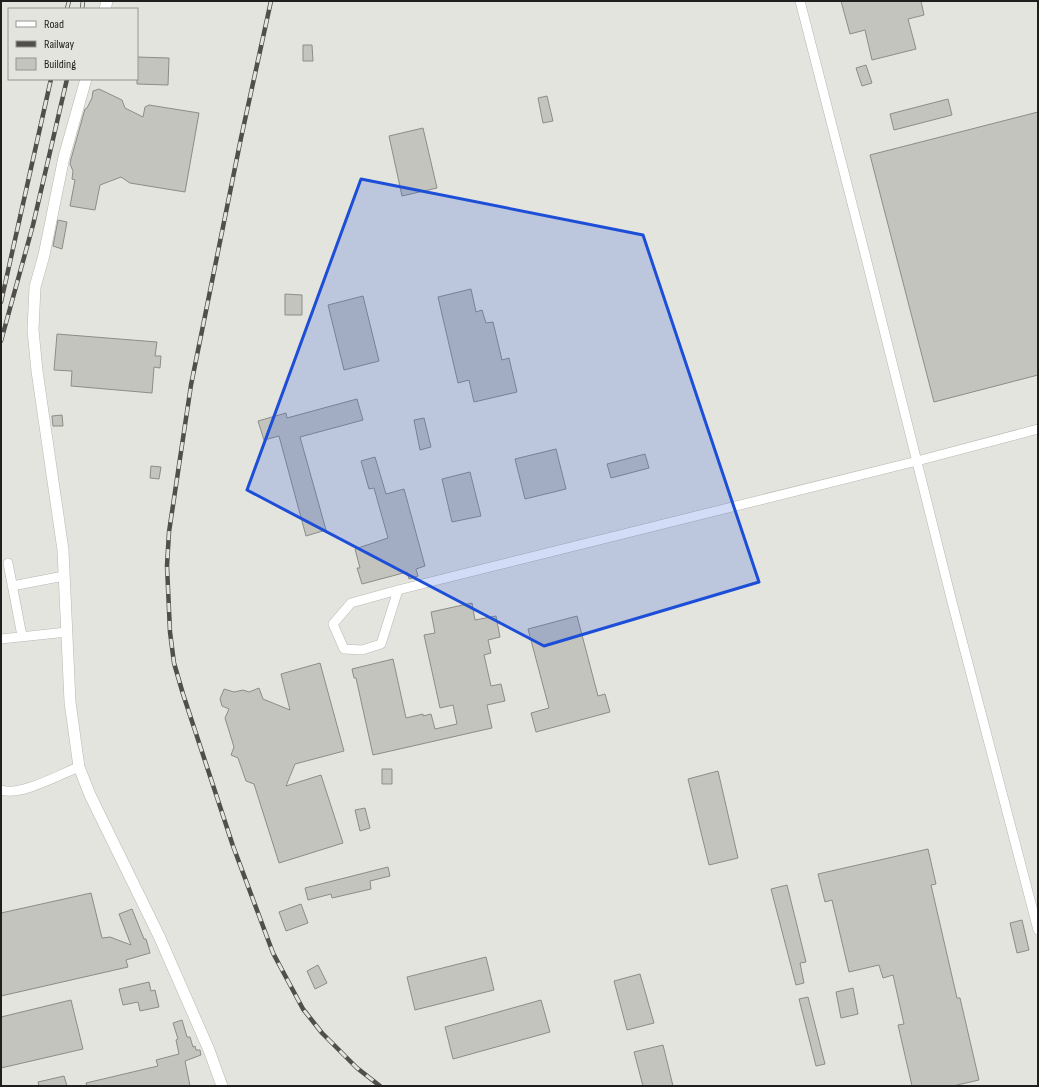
<svg xmlns="http://www.w3.org/2000/svg" width="1039" height="1087" font-family="'Sofia Sans Condensed',sans-serif">
<style>
.building{fill:#c4c4be;stroke:#8d8d88}
.lines{fill:none;stroke-linecap:round;stroke-linejoin:round}
.minor-casing{stroke:#b8b7b2;stroke-width:10}
.tertiary-casing{stroke:#b8b7b2;stroke-width:12}
.minor{stroke:#fff;stroke-width:9}
.tertiary{stroke:#fff;stroke-width:11}
.rail-casing{stroke:#504f4c;stroke-width:4.5}
.rail{stroke:#e4e4de;stroke-width:3;stroke-dasharray:9;stroke-linecap:butt}
.marked{fill:#1d4ed8;fill-opacity:0.2;stroke:#1d4ed8;stroke-width:3;stroke-linejoin:round}
</style>
<rect width="100%" height="100%" fill="#e4e4de"/>
<path class="building" d="M 841,1 L 921,1 L 924,15 L 908,19 L 916,49 L 872,60 L 865,30 L 850,34 Z
M 303,45 L 312,45 L 313,61 L 303,61 Z
M 137,57 L 169,58 L 168,85 L 137,84 Z
M 866,65 L 872,83 L 862,86 L 856,68 Z
M 99,89 L 122,100 L 125,108 L 143,117 L 145,107 L 149,105 L 199,113 L 185,192 L 130,183 L 121,177 L 100,185 L 95,210 L 70,206 L 75,180 L 72,179 L 73,171 L 70,164 L 71,159 L 85,109 L 87,108 L 92,98 L 93,91 Z
M 547,96 L 553,121 L 543,123 L 538,98 Z
M 948,99 L 952,115 L 894,130 L 890,114 Z
M 1038,112 L 1038,375 L 934,402 L 870,155 Z
M 423,128 L 437,188 L 402,196 L 389,136 Z
M 58,220 L 67,222 L 62,249 L 53,246 Z
M 471,289 L 476,312 L 482,310 L 486,323 L 493,322 L 502,360 L 509,358 L 517,392 L 474,402 L 469,380 L 458,383 L 438,297 Z
M 285,294 L 302,295 L 302,315 L 285,315 Z
M 363,296 L 379,361 L 344,370 L 328,305 Z
M 57,334 L 157,342 L 155,356 L 161,356 L 160,368 L 154,367 L 152,393 L 71,386 L 72,371 L 54,370 Z
M 357,399 L 363,420 L 300,437 L 326,530 L 306,536 L 279,436 L 264,440 L 258,421 L 286,413 L 287,418 Z
M 62,415 L 63,426 L 53,426 L 52,416 Z
M 424,418 L 431,447 L 420,450 L 414,420 Z
M 556,449 L 566,489 L 525,499 L 515,459 Z
M 645,454 L 649,468 L 611,478 L 607,464 Z
M 375,457 L 386,494 L 404,489 L 425,566 L 416,569 L 418,576 L 409,579 L 407,572 L 362,584 L 357,568 L 360,568 L 355,549 L 388,538 L 374,488 L 369,489 L 361,461 Z
M 151,466 L 161,467 L 159,479 L 150,478 Z
M 470,472 L 481,516 L 452,522 L 442,479 Z
M 472,603 L 475,620 L 496,616 L 500,637 L 488,640 L 491,653 L 484,655 L 491,686 L 501,684 L 505,701 L 487,705 L 492,728 L 373,755 L 356,678 L 354,678 L 352,669 L 393,659 L 406,718 L 423,714 L 423,716 L 431,714 L 435,729 L 457,724 L 453,705 L 440,708 L 424,635 L 435,633 L 431,612 Z
M 577,616 L 598,696 L 605,694 L 610,712 L 536,732 L 531,713 L 549,708 L 528,629 Z
M 320,663 L 344,751 L 295,764 L 286,786 L 321,775 L 343,843 L 279,863 L 254,784 L 246,781 L 238,758 L 231,755 L 234,747 L 225,718 L 229,709 L 222,706 L 220,699 L 224,689 L 234,692 L 243,690 L 249,692 L 259,688 L 263,699 L 290,710 L 281,674 Z
M 382,769 L 392,769 L 392,784 L 382,784 Z
M 718,771 L 738,858 L 709,865 L 688,779 Z
M 365,808 L 370,828 L 360,831 L 355,810 Z
M 928,849 L 936,884 L 931,885 L 957,998 L 960,998 L 979,1080 L 953,1086 L 912,1086 L 898,1025 L 904,1024 L 893,975 L 883,978 L 879,965 L 849,972 L 832,900 L 825,902 L 818,874 Z
M 388,867 L 390,876 L 370,881 L 371,889 L 332,898 L 331,894 L 308,900 L 305,888 Z
M 787,885 L 806,962 L 800,963 L 804,983 L 796,985 L 771,889 Z
M 91,893 L 102,938 L 110,937 L 131,945 L 119,914 L 132,909 L 144,939 L 146,939 L 150,953 L 126,960 L 128,967 L 1,996 L 1,913 Z
M 301,904 L 308,923 L 286,931 L 279,912 Z
M 1022,920 L 1029,950 L 1017,953 L 1010,923 Z
M 486,957 L 494,990 L 415,1010 L 407,977 Z
M 318,965 L 327,983 L 315,989 L 307,971 Z
M 640,974 L 654,1023 L 627,1030 L 614,981 Z
M 149,982 L 151,991 L 155,990 L 159,1007 L 140,1011 L 138,1002 L 123,1005 L 119,989 Z
M 853,988 L 858,1014 L 841,1018 L 836,992 Z
M 808,997 L 825,1064 L 816,1066 L 799,999 Z
M 71,1000 L 83,1049 L 1,1068 L 1,1017 Z
M 541,1000 L 550,1032 L 453,1059 L 445,1027 Z
M 182,1020 L 187,1037 L 190,1037 L 193,1047 L 195,1046 L 196,1050 L 200,1050 L 201,1055 L 185,1061 L 190,1086 L 87,1086 L 86,1083 L 158,1066 L 156,1060 L 179,1054 L 176,1040 L 178,1039 L 173,1023 Z
M 663,1045 L 673,1086 L 643,1086 L 634,1052 Z
M 64,1076 L 67,1086 L 39,1086 L 38,1082 Z"/>
<g class="lines">
<defs>
<path id="minor" d="M 800,1 L 864,250 L 952,602 L 1038,930
M 8,563 L 22,636
M 12,586 L 64,576
M 398,590 L 381,644 L 362,650 L 344,649 L 333,624 L 351,603 L 398,590 L 917,461 L 1038,429
M 1,639 L 67,632
M 1,790 C 19,797 61,774 79,767"/>
<path id="tertiary" d="M 105,9 L 107,1
M 86,79 L 64,157 L 44,255 L 35,287 L 33,330 L 37,371 L 63,550 L 70,702 L 79,767 L 90,795 L 159,936 L 209,1050 L 222,1086"/>
</defs>
<use href="#minor" class="minor-casing"/>
<use href="#tertiary" class="tertiary-casing"/>
<use href="#minor" class="minor"/>
<use href="#tertiary" class="tertiary"/>
<defs>
<path id="rail" d="M 271,1 L 241,138 L 191,385 L 169,532 L 167,566 L 170,632 L 174,663 L 183,694 L 233,846 L 273,953 L 303,1009 L 322,1033 L 357,1068 L 380,1086
M 67,9 L 69,1
M 82,9 L 83,1
M 1,302 L 51,79
M 1,341 L 33,225 L 67,79"/>
</defs>
<use href="#rail" class="rail-casing"/>
<use href="#rail" class="rail"/>
</g>
<path class="marked" d="M 361,179 L 643,235 L 759,582 L 544,646 L 247,490 Z"/>
<rect width="1039" height="1087" fill="none" stroke="#201f1d" stroke-width="4"/>
<rect x="8" y="8" width="130" height="72" fill="#e4e4de" stroke="#969591"/>
<rect x="16" y="21" width="20" height="6" fill="#ffffff" stroke="#969591"/>
<text x="44" y="28" font-size="12" fill="#201f1d">Road</text>
<rect x="16" y="41" width="20" height="6" fill="#504f4c" stroke="#969591"/>
<text x="44" y="48" font-size="12" fill="#201f1d">Railway</text>
<rect x="16" y="58" width="20" height="12" fill="#c4c4be" stroke="#969591"/>
<text x="44" y="68" font-size="12" fill="#201f1d">Building</text>
</svg>
